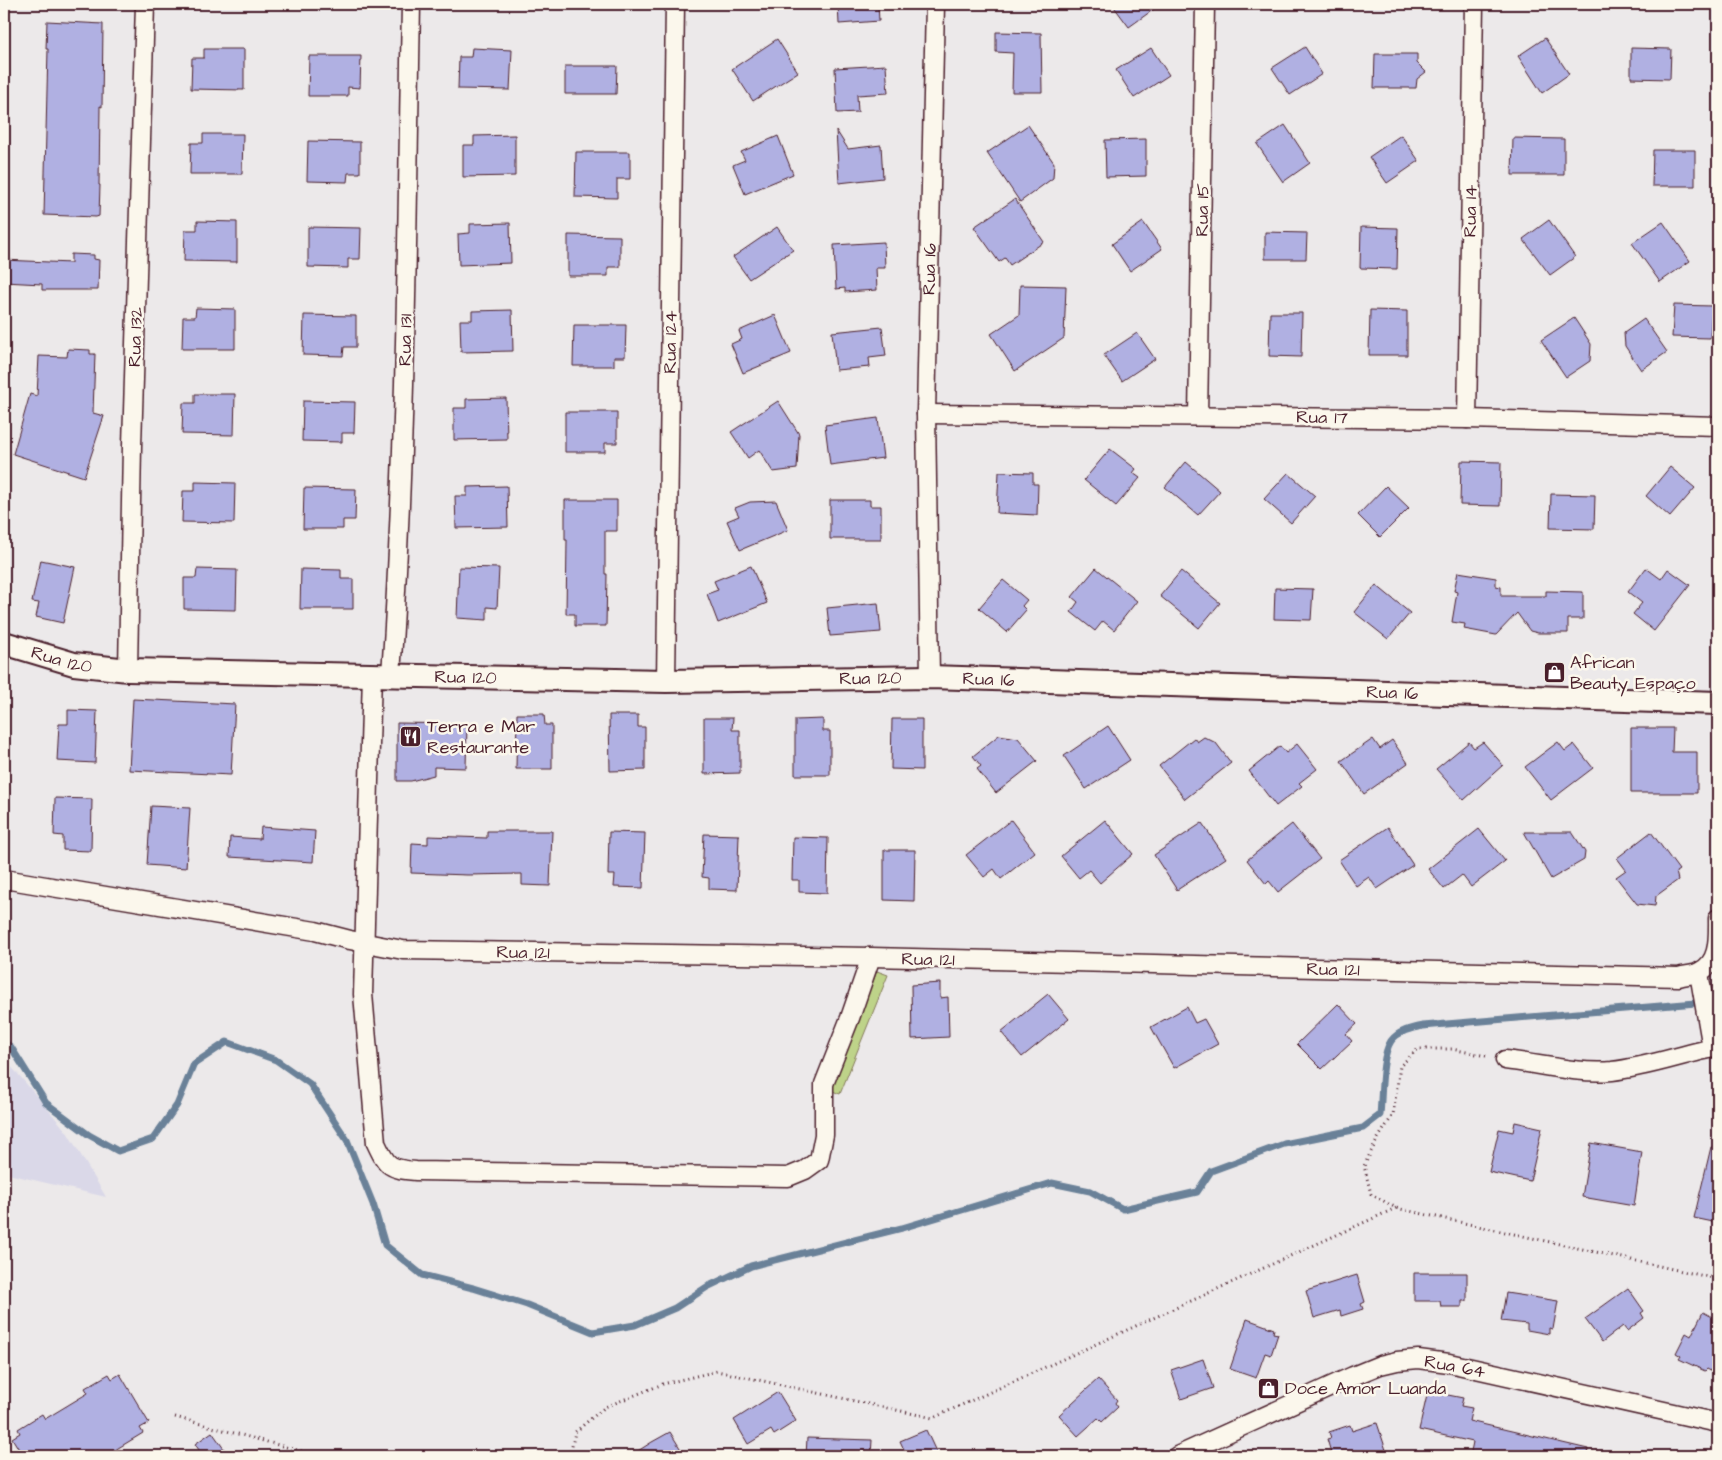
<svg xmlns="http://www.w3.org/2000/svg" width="1722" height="1460" font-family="'Architects Daughter',sans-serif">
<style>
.built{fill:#dad8e8}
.green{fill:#bed389;stroke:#84795a}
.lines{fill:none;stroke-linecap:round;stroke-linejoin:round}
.stream{stroke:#6a8198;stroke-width:7}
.building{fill:#b0b0e2;stroke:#4a1f2b}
.minor-casing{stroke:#4a1f2b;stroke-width:21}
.tertiary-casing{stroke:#4a1f2b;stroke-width:26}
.path{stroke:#4a1f2b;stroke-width:3;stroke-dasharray:1 4;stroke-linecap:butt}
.minor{stroke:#fbf7ec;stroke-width:18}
.tertiary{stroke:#fbf7ec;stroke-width:22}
.labels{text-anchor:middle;stroke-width:5;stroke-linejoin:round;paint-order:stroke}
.street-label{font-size:18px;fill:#4a1f2b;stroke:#fbf7ec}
.poi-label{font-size:18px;fill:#4a1f2b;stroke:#fbf7ec;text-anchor:start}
</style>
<rect width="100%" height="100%" fill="#ece9ea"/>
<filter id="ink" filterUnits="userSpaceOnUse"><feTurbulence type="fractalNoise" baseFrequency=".02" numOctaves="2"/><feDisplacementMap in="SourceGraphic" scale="10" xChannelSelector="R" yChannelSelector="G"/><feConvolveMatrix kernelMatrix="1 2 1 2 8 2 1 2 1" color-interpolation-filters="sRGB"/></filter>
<g filter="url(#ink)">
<path class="built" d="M 4,1059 L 18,1074 L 67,1132 L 106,1197 L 4,1173 Z"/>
<path class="green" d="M 877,971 L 888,975 L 840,1094 L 830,1090 Z"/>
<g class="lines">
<path class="stream" d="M 1714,1002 L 1718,1002
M 4,1042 L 11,1047 L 46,1103 L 89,1135 L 118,1151 L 153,1139 L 177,1105 L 194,1064 L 227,1042 L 276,1060 L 310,1084 L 347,1140 L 373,1204 L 385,1245 L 422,1275 L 473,1288 L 527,1305 L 593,1332 L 635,1325 L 675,1308 L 707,1287 L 751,1266 L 902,1228 L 1052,1183 L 1090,1191 L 1123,1209 L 1197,1192 L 1211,1171 L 1284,1144 L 1363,1128 L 1380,1115 C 1382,1095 1381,1056 1391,1041 C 1398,1031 1412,1028 1423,1026 L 1696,1003"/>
</g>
<path class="building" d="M 838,4 L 878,4 L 879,21 L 839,24 Z
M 1112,4 L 1161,4 L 1129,27 Z
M 47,21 L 103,24 L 102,107 L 100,106 L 99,185 L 100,185 L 99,216 L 96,217 L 44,215 L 48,49 L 46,49 Z
M 996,32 L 1041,33 L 1042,92 L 1012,92 L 1013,53 L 996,52 Z
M 1545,38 L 1569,74 L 1542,93 L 1518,56 Z
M 777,39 L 798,72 L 753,101 L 732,69 Z
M 1305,47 L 1322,74 L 1290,95 L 1272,68 Z
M 472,48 L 512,50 L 510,90 L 458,89 L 459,57 L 471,57 Z
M 1151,48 L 1169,75 L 1134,98 L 1116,70 Z
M 1631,48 L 1671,49 L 1670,79 L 1631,78 Z
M 204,49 L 244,49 L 244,90 L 191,89 L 192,58 L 204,58 Z
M 1375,54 L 1417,54 L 1417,63 L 1426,72 L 1417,79 L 1416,88 L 1374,88 Z
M 309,56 L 361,56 L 360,88 L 348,87 L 348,96 L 308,96 Z
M 886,65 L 888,93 L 857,95 L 858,112 L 837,113 L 835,68 Z
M 565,66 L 617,66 L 616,94 L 565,94 Z
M 1028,125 L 1054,163 L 1053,178 L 1020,202 L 987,153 Z
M 1285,125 L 1310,163 L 1283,182 L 1257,144 Z
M 836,130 L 848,149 L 881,145 L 883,178 L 839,183 Z
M 203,134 L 243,134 L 242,174 L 190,174 L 191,143 L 203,143 Z
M 515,135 L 515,176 L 463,177 L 463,145 L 474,145 L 474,136 Z
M 1401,135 L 1419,161 L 1387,183 L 1369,157 Z
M 778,136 L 793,174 L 745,194 L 733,165 L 745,160 L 741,152 Z
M 1513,138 L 1564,139 L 1564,175 L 1512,175 Z
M 1146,139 L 1146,176 L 1106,177 L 1105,140 Z
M 308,141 L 360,142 L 360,173 L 348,173 L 347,182 L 307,181 Z
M 1653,150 L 1695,150 L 1695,186 L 1652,186 Z
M 576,152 L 630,152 L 630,179 L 617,179 L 617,198 L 575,197 Z
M 1015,199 L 1044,242 L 1010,265 L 1005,258 L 999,262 L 974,227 Z
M 1549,220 L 1575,257 L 1550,275 L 1523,239 Z
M 197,221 L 237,222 L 237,262 L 184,261 L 185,230 L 197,230 Z
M 1143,222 L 1162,249 L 1130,271 L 1112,244 Z
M 1663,222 L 1690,261 L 1660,282 L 1632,243 Z
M 510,223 L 511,263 L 459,265 L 458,234 L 470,233 L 470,224 Z
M 308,227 L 361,228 L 360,259 L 348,259 L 348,268 L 308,267 Z
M 777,227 L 793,250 L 749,279 L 733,257 Z
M 1361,227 L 1398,228 L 1397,269 L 1360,268 Z
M 1265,232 L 1307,233 L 1306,259 L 1265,259 Z
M 568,235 L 620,236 L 620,267 L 608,267 L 608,276 L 568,276 Z
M 884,242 L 885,268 L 876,268 L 877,290 L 845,292 L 845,288 L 836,289 L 834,245 Z
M 71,254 L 94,255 L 94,259 L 99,260 L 98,290 L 42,290 L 42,284 L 4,282 L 4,260 L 71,263 Z
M 1020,285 L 1066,286 L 1064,338 L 1015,371 L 991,334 L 1019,315 Z
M 1674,305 L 1712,306 L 1710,338 L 1672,337 Z
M 196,308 L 235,309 L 235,349 L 182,349 L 183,317 L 195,317 Z
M 512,310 L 513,351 L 461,352 L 460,320 L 472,320 L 472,311 Z
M 1370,310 L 1407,311 L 1407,355 L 1369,355 Z
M 1270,313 L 1302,313 L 1301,357 L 1269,356 Z
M 304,315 L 356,316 L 356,347 L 344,347 L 343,356 L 303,355 Z
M 775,315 L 791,353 L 743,373 L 731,344 L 742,339 L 739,331 Z
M 1574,318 L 1591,344 L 1590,361 L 1566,377 L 1541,340 Z
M 1644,319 L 1667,352 L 1641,370 L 1625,346 L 1624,333 Z
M 574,325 L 626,325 L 625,357 L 614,357 L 614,366 L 573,366 Z
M 882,327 L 886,356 L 869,358 L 870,367 L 836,370 L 832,332 Z
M 1137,333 L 1155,359 L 1122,381 L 1104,355 Z
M 68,349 L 90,350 L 90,354 L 95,354 L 93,413 L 104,416 L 84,477 L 13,454 L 30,394 L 37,396 L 39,356 L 67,357 Z
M 195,394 L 235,394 L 234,435 L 182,434 L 183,403 L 195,403 Z
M 506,398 L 507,439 L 454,440 L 454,408 L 466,408 L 466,399 Z
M 303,401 L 355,402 L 354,433 L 342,433 L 342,442 L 302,441 Z
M 778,401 L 799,434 L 797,469 L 773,472 L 759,450 L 748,458 L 731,432 Z
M 565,412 L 617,412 L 617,443 L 605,443 L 605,452 L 565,452 Z
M 878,418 L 883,458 L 830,465 L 825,425 Z
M 1110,449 L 1136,469 L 1133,473 L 1140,478 L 1116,506 L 1084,480 Z
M 1461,461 L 1501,462 L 1500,506 L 1460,505 Z
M 1186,462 L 1220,491 L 1198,515 L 1165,487 Z
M 1670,467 L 1695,488 L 1670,517 L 1646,496 Z
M 999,472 L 1033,473 L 1033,484 L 1038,484 L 1037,515 L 997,513 Z
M 1288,473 L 1315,496 L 1291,523 L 1264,499 Z
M 195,482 L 235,483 L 234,523 L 182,522 L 183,491 L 195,491 Z
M 507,486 L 508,527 L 456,528 L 455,496 L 467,496 L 467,487 Z
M 1386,486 L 1409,508 L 1380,537 L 1358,515 Z
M 304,488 L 356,489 L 355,520 L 343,520 L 343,529 L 303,529 Z
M 1551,494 L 1595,495 L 1594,529 L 1550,528 Z
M 565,500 L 617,500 L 617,531 L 605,531 L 605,574 L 607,574 L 606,626 L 575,626 L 575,614 L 566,614 L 567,540 L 565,540 Z
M 830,500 L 870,500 L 870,506 L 881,506 L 881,539 L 830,539 Z
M 776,501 L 788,530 L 740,550 L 727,521 L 739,516 L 735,508 L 750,502 Z
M 41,560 L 75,567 L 63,623 L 36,617 L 39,603 L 32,602 Z
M 751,566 L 767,603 L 718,623 L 707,594 L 718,590 L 714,581 Z
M 459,567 L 499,568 L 497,608 L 487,607 L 487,620 L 457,618 Z
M 1096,568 L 1137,601 L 1114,630 L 1103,621 L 1095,631 L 1071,612 L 1078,602 L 1072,597 Z
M 1646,568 L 1661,579 L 1668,569 L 1690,585 L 1654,631 L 1633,614 L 1642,603 L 1628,592 Z
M 197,569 L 237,570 L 236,610 L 184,609 L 184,578 L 196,578 Z
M 301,569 L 341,570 L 341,579 L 353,579 L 353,609 L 300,609 Z
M 1181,571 L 1220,603 L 1199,628 L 1160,596 Z
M 1458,572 L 1496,578 L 1496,586 L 1501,587 L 1501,596 L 1546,596 L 1546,591 L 1583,592 L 1583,619 L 1568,619 L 1568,633 L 1538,633 L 1530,631 L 1517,613 L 1496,635 L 1464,629 L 1465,624 L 1452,622 L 1457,592 L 1454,591 Z
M 1003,580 L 1027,600 L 1022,606 L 1026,610 L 1007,632 L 979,608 Z
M 1376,585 L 1410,613 L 1388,639 L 1354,612 Z
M 1275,588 L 1313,589 L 1311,620 L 1274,619 Z
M 878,603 L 881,632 L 830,636 L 827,608 Z
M 133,699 L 235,704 L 231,775 L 129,770 Z
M 68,710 L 97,711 L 95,763 L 57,761 L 59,724 L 68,724 Z
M 517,714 L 544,714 L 545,725 L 552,725 L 552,769 L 516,769 Z
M 609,715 L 638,715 L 638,727 L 645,727 L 645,770 L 610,771 Z
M 704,718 L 733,718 L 732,730 L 740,730 L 740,773 L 704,774 Z
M 823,719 L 823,731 L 830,731 L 830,775 L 795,775 L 795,720 Z
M 892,719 L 922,719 L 922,770 L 891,769 Z
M 397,723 L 467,724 L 466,768 L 434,767 L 434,775 L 411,781 L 397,781 Z
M 1108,726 L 1130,760 L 1086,789 L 1064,756 Z
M 1631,728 L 1673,728 L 1672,752 L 1697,752 L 1697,793 L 1631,793 Z
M 999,735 L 1018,738 L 1037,761 L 996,793 L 977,769 L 981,766 L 973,756 Z
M 1204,737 L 1216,743 L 1231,763 L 1185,799 L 1159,766 L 1194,738 L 1197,742 Z
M 1373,739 L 1380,749 L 1392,740 L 1408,763 L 1364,794 L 1341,761 Z
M 1469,742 L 1474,748 L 1483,742 L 1503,765 L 1464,800 L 1436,769 Z
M 1558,742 L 1565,751 L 1574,744 L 1593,768 L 1551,800 L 1525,767 Z
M 1297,744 L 1317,769 L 1299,783 L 1302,786 L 1276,806 L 1249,771 L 1280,746 L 1286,753 Z
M 55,798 L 92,799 L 91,851 L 63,850 L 63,836 L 54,835 Z
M 151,806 L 190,808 L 186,868 L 147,865 Z
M 1011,820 L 1035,852 L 1001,879 L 994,869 L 984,877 L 966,855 Z
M 1105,820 L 1133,854 L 1100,883 L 1089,870 L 1079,878 L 1061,856 Z
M 1202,823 L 1226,858 L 1177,890 L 1154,855 Z
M 1292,824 L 1320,859 L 1278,892 L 1269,881 L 1266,884 L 1247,860 Z
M 261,827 L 315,831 L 313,862 L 229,857 L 230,837 L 260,839 Z
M 1388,827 L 1413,865 L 1377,889 L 1369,877 L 1356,886 L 1339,860 Z
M 1479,829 L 1505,861 L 1471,887 L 1462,875 L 1444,889 L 1428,869 Z
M 487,831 L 552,831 L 550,886 L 522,885 L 522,874 L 468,875 L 411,873 L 412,843 L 428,844 L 428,836 L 487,838 Z
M 609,832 L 645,833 L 643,888 L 614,887 L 615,875 L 608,875 Z
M 1524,832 L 1572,832 L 1585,852 L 1584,860 L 1551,879 Z
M 1651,832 L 1679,870 L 1676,872 L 1678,880 L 1656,896 L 1655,906 L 1637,904 L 1616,877 L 1626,870 L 1617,858 Z
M 704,834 L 739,835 L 737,890 L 709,889 L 709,878 L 702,877 Z
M 793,837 L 828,838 L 827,893 L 799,892 L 799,880 L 792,880 Z
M 884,850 L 915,850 L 914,901 L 884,900 Z
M 940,983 L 940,998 L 948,997 L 949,1037 L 912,1039 L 911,985 Z
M 1048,994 L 1069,1019 L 1022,1057 L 1001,1032 Z
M 1338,1004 L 1357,1024 L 1346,1034 L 1352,1041 L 1322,1069 L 1297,1044 Z
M 1187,1007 L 1195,1023 L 1204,1019 L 1218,1044 L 1174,1068 L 1151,1027 Z
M 1515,1122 L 1542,1128 L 1530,1181 L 1489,1172 L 1499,1129 L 1513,1132 Z
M 1591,1143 L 1642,1152 L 1634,1206 L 1582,1197 Z
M 1711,1147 L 1718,1148 L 1718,1223 L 1694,1218 Z
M 1414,1273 L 1467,1273 L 1467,1301 L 1462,1301 L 1462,1307 L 1441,1307 L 1440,1301 L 1414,1301 Z
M 1357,1275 L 1365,1302 L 1361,1304 L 1363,1309 L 1341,1316 L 1340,1310 L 1314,1318 L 1306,1291 Z
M 1628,1288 L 1644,1311 L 1641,1313 L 1644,1318 L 1627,1331 L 1623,1326 L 1602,1342 L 1585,1319 Z
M 1506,1293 L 1558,1301 L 1553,1329 L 1549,1328 L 1549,1334 L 1527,1330 L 1527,1324 L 1501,1321 Z
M 1703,1312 L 1718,1320 L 1718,1375 L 1707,1369 L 1705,1371 L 1679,1359 L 1681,1356 L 1676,1353 L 1686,1333 L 1691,1336 Z
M 1247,1319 L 1274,1329 L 1273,1333 L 1278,1334 L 1271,1355 L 1265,1353 L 1256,1378 L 1230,1369 Z
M 1203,1359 L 1213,1388 L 1181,1399 L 1171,1370 Z
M 109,1374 L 112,1379 L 120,1374 L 149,1423 L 140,1428 L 143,1433 L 105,1456 L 23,1456 L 12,1438 L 20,1433 L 18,1429 L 42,1414 L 45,1419 L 88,1393 L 85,1388 Z
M 1098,1379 L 1117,1400 L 1115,1403 L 1118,1407 L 1102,1422 L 1098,1418 L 1078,1436 L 1059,1415 Z
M 1428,1391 L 1463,1398 L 1461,1406 L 1472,1408 L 1469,1421 L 1588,1449 L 1587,1456 L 1470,1456 L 1473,1442 L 1419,1430 Z
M 778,1392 L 796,1421 L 774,1435 L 771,1430 L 748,1444 L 734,1420 Z
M 1377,1423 L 1386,1450 L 1364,1456 L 1332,1456 L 1327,1439 L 1331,1438 L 1329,1432 L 1350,1425 L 1352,1431 Z
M 926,1430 L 938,1456 L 907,1456 L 900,1441 Z
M 212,1432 L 229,1456 L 203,1456 L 195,1444 Z
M 670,1432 L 685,1456 L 630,1456 L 652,1442 Z
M 807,1438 L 872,1440 L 871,1456 L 806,1456 Z"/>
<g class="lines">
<defs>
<g id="minor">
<path d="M 926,414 L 1467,419 L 1718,426"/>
<path d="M 1198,416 L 1205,4"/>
<path d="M 1467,419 L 1474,4"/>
<path d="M 128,670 L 132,446 L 145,4"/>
<path d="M 372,674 L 363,994 L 376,1143 C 387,1167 390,1169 416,1171 L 788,1177 L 805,1170 L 819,1160 L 824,1135 L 824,1084 L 850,1018 L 871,957"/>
<path d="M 391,675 C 406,452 407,228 411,4"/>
<path id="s1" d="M 930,677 L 926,414 L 935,4"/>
<path d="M 666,681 L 675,4"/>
<path d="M 4,879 L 315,931 L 350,940 L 403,950 L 871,957 L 1679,977 C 1685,975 1694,975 1699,972 C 1720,963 1718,937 1718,918"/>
<path d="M 1699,973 L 1712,1048"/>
<path d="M 1505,1060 C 1540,1064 1577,1074 1612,1071 C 1648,1067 1683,1054 1718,1047"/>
<path d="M 1177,1456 L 1353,1376 L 1380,1365 L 1397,1361 L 1418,1359 L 1449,1363 L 1718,1423"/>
</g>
<g id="tertiary">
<path id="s2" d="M 4,643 L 74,664 L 128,670 L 666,681 L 930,677 L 1718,703"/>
</g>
</defs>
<use href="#minor" class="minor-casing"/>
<use href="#tertiary" class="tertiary-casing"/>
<path class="path" d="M 1486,1056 L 1452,1049 L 1418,1049 L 1400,1066 L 1393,1115 L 1377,1140 L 1364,1166 L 1371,1194 L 1396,1208 L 1718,1279
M 175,1417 L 319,1456
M 570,1456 L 575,1432 L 605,1407 L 663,1384 L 717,1371 L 933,1418 L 1396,1208"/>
<use href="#minor" class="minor"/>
<use href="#tertiary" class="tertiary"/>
</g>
</g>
<defs>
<symbol id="shop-square" viewBox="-11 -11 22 22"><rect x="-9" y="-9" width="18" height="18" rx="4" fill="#4a1f2b" stroke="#fbf7ec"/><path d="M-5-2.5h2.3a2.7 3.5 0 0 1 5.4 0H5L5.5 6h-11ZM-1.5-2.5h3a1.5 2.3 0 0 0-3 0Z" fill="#fff"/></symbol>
<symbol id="restaurant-square" viewBox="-11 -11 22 22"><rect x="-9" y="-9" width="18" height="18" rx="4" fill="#4a1f2b" stroke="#fbf7ec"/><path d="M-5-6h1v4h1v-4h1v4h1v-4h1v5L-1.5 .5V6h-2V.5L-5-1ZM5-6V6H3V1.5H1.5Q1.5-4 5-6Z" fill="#fff"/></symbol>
</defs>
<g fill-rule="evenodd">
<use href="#shop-square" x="1542" y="660" width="25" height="25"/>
<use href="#restaurant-square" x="398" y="724" width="25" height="25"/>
<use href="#shop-square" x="1256" y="1376" width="25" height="25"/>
</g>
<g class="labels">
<g class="street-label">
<text transform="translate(1202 210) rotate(-89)" y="6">Rua 15</text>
<text transform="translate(1470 211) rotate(-89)" y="6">Rua 14</text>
<text dy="6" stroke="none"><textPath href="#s1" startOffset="408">Rua 16</textPath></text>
<text transform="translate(135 337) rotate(-88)" y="6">Rua 132</text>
<text transform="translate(405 340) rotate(-89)" y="6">Rua 131</text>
<text transform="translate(670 342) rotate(-89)" y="6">Rua 124</text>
<text transform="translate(1322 417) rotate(1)" y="6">Rua 17</text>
<text dy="6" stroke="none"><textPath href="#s2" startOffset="60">Rua 120</textPath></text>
<text dy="6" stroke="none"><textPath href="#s2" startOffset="465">Rua 120</textPath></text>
<text dy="6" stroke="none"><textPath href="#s2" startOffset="870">Rua 120</textPath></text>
<text dy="6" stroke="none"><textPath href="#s2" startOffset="988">Rua 16</textPath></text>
<text dy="6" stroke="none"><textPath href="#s2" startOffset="1392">Rua 16</textPath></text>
<text transform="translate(523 952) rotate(1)" y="6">Rua 121</text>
<text transform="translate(928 959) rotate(1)" y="6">Rua 121</text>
<text transform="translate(1333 969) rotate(1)" y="6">Rua 121</text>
<text transform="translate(1455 1366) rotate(10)" y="6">Rua 64</text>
</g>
<g class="poi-label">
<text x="1570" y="668">African<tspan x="1570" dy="21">Beauty Espaço</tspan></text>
<text x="427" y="732">Terra e Mar<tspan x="427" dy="21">Restaurante</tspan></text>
<text x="1285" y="1394">Doce Amor Luanda</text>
</g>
</g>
<rect width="1722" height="1460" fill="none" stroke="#fbf7ec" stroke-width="20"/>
<rect x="10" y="10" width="1702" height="1440" fill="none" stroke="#4a1f2b" stroke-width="2" filter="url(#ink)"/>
</svg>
